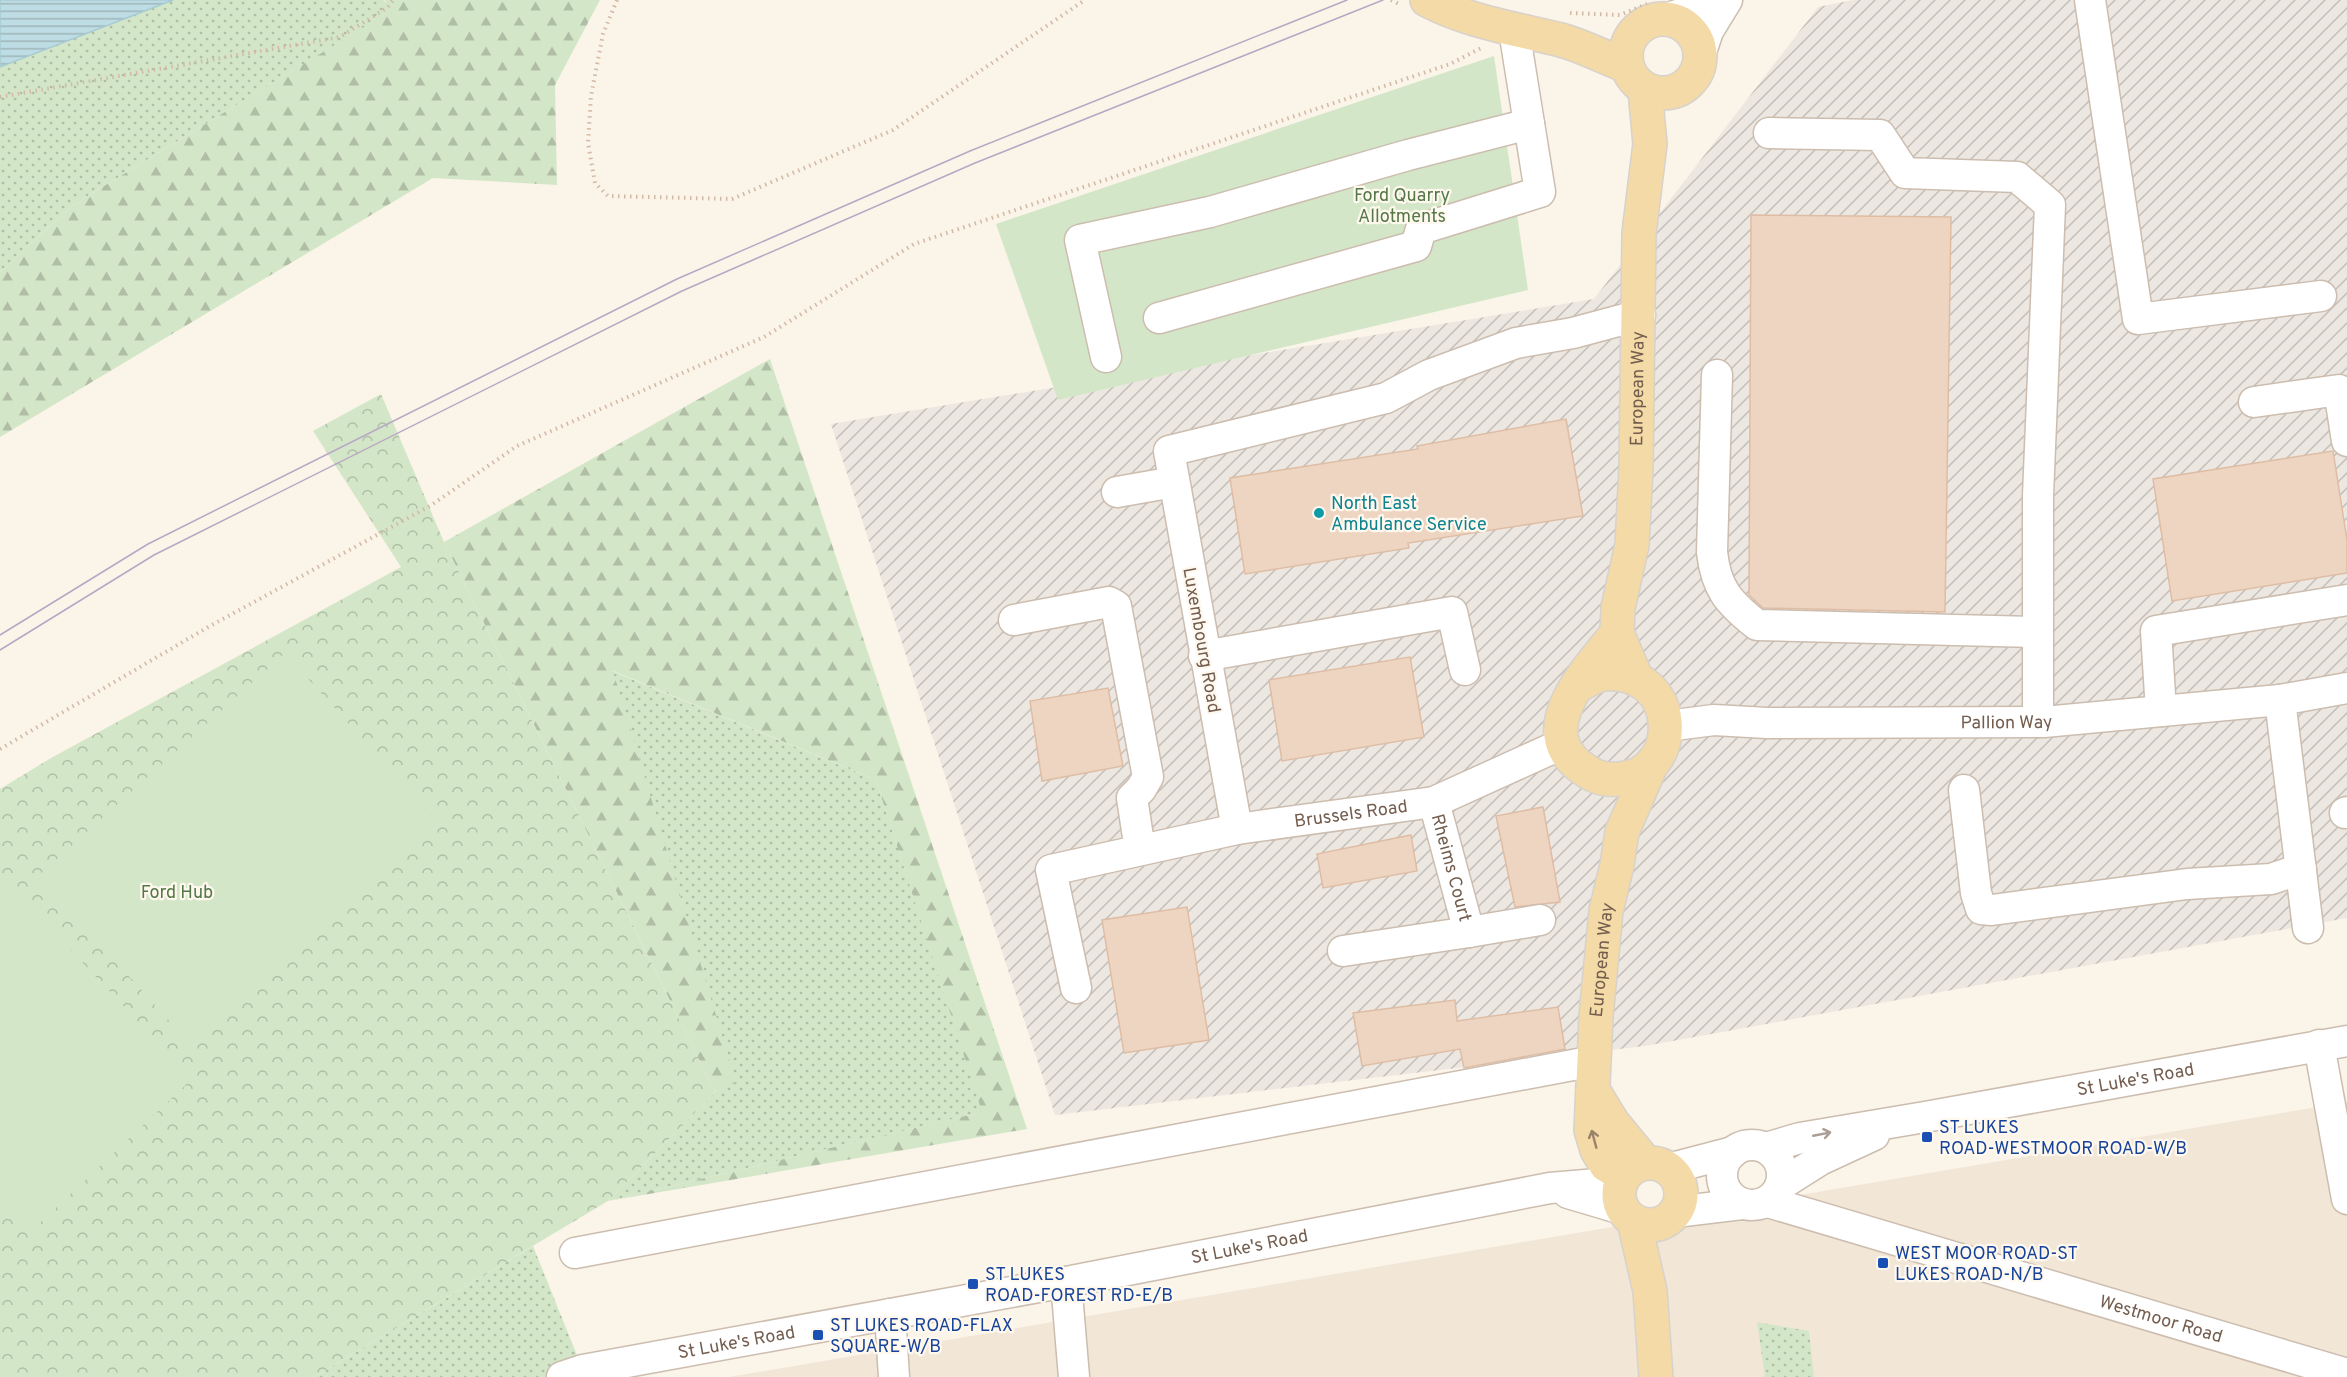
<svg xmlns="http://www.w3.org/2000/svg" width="2347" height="1377" font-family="Overpass,sans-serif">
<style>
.residential{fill:#f2e6d7}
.industrial{fill:url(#industrial-furrows)}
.grass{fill:url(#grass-dots)}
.forest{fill:url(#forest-firs)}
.park{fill:url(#park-crowns)}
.garden{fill:#d3e7c8}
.water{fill:url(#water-rules);stroke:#a5cbd4;stroke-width:1.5}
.building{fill:#eed5c2;stroke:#dfbda4;stroke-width:1.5}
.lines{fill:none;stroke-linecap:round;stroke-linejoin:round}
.minor-casing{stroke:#ccbdaf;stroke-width:33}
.major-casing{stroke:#d8d2cd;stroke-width:36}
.path{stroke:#d3b9a5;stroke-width:4;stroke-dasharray:1.5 4.5;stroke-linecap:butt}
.minor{stroke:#fff;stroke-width:30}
.major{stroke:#f3daa7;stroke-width:33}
.tram{stroke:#b8a7c4;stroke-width:1.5}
.oneway{stroke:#ab9e95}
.oneway2{stroke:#998269}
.culture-dot{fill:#0f9aa8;stroke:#fef8ee;stroke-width:2}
.transit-dot{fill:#1a4fb4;stroke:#fef8ee;stroke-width:2}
.labels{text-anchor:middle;stroke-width:4.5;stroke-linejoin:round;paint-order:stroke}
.park-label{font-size:18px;fill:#547847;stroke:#fef8ee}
.street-label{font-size:18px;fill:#735d4e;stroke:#fef8ee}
.culture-label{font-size:18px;fill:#0d838f;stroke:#fef8ee;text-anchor:start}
.transit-label{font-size:18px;fill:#164399;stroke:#fef8ee;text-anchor:start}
</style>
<defs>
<pattern id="industrial-furrows" width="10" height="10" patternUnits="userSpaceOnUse" patternTransform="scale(1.5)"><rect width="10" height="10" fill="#ece7e1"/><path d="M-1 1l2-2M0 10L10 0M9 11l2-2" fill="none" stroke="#c4beb9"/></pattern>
<pattern id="grass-dots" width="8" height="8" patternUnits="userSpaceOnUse" patternTransform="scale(1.5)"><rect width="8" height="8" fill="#d3e7c8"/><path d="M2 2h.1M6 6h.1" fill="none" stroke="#b0bea5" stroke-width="1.8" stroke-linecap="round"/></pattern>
<pattern id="forest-firs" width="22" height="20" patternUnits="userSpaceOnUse" patternTransform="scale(1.5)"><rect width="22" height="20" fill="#d3e7c8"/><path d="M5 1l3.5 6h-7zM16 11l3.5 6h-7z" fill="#b0bea5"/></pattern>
<pattern id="park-crowns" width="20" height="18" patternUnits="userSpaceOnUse" patternTransform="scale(1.5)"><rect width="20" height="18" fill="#d3e7c8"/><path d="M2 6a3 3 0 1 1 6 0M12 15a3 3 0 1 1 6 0" fill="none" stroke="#b0bea5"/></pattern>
<pattern id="water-rules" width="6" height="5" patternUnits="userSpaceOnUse" patternTransform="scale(1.5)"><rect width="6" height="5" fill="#bedce3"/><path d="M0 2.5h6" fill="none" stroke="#9fb6ba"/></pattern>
</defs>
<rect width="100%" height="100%" fill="#fbf4e8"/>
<path class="residential" d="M 2347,1102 L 2347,1377 L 729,1377 Z"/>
<path class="industrial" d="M 1853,0 L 2347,0 L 2347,918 L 1645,1046 L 1055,1115 L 831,424 L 1594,299 L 1818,7 Z"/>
<path class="grass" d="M 173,0 L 384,0 L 391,11 L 73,205 L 0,272 L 0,67 Z
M 612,671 L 876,780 L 983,1112 L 608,1201 L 715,1092 L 735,1081 Z
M 533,1246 L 583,1370 L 562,1377 L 314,1377 Z
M 1757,1322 L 1809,1331 L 1814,1377 L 1765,1377 Z"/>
<path class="forest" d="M 385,0 L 600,0 L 555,85 L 557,185 L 433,178 L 0,437 L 0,272 L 73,205 L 390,11 Z
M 770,359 L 1027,1129 L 608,1201 L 982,1112 L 876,780 L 613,671 L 736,1082 L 715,1092 L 444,542 Z"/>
<path class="park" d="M 381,394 L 444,542 L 715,1092 L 608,1201 L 314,1377 L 0,1377 L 0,789 L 51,758 L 401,567 L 313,431 Z"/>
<path class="garden" d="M 1494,56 L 1528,290 L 1058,400 L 996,224 Z
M 285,653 L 439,824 L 193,1047 L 38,876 Z
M 0,875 L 192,1079 L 29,1233 L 0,1203 Z"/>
<path class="water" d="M 0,0 L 173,0 L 0,67 Z"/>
<path class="building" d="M 1751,215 L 1951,217 L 1945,612 L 1763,608 L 1749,595 Z
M 1566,419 L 1583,516 L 1408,543 L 1409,548 L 1245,574 L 1230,478 L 1418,449 L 1417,446 Z
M 2333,451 L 2347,540 L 2347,573 L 2172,601 L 2153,479 Z
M 1410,657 L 1424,737 L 1282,761 L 1269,680 Z
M 1108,688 L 1123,766 L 1042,781 L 1030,701 Z
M 1543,807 L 1560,902 L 1515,907 L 1496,816 Z
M 1411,835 L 1417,871 L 1323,888 L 1317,854 Z
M 1187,907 L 1209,1040 L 1124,1053 L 1102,920 Z
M 1455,1000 L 1457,1021 L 1558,1007 L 1565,1049 L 1464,1068 L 1460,1049 L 1362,1066 L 1353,1013 Z"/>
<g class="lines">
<defs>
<g id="minor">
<path d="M 2090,0 L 2138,319 L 2321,296"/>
<path d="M 1666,19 L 1720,0"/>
<path d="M 1700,55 L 1708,31 L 1727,0"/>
<path d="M 1769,133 L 1880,135 L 1905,173 L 2017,177 L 2050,205 L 2038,496 L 2038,722"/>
<path d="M 1159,318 L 1416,246 L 1421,229 L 1540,192 L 1514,30"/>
<path d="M 1106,357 L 1080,240 L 1210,212 L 1408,155 L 1529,124"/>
<path d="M 1717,375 L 1712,552 C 1716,589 1729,603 1757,625 L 2037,632"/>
<path d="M 2254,402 L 2339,390 L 2347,441"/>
<path d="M 1117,492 L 1174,482"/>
<path d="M 1014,620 L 1109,602 L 1116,606 L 1148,777 L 1141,789 L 1132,798 L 1140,850"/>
<path d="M 1204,656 L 1452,612 L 1465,670"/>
<path d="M 2280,700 L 2308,928"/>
<path d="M 2161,711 L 2156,631 L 2347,600"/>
<path id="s1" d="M 1667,726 L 1714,720 L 1767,723 L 2044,722 L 2280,700 L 2347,688"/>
<path d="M 1964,790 L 1976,893 L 1981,909 L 1992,910 L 2187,884 L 2271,879 L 2301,869"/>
<path id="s2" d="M 1434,802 L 1469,932 L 1540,920"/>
<path d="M 2345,813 L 2347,812"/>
<path d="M 1237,829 L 1169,451 L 1386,398 L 1429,375 L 1516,343 L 1573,333 L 1640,315"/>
<path d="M 1343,951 L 1469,932"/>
<path id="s3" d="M 1076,988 L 1051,870 L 1237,829 L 1434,802 L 1562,744"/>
<path d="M 2319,1045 L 2347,1199"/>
<circle cx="1752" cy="1175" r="30"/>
<path id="s4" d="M 1766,1148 L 1800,1138 L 1925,1117 L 2347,1041"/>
<path d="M 1668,1169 L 1733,1152"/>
<path d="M 1782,1184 L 1820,1160 L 1874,1135"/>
<path d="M 1568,1193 L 1622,1209"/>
<path id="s5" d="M 1768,1202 L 2347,1374"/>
<path d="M 1675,1212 L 1742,1204"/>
<path d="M 575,1253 L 1594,1061"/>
<path d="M 1066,1282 L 1074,1377"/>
<path d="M 890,1314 L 894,1377"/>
<path id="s6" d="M 562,1377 L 583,1370 L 1066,1282 L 1550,1188 L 1621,1182"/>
</g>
<g id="major">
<path d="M 1427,0 C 1468,22 1517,29 1561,40 C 1583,46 1605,58 1627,66"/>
<circle cx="1663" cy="56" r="37"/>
<path id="s7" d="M 1637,680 L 1617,633 L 1618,608 L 1632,545 L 1636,468 L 1639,233 L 1650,144 L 1645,90"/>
<path d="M 1579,685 C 1587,681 1596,675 1604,674 C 1682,668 1684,775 1619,779 C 1602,781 1591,775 1578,765 C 1531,726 1592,665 1617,633"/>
<path d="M 1593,1090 L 1613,1123 L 1646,1163"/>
<circle cx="1650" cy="1194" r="31"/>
<path id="s8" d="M 1624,1176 L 1606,1165 L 1597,1150 L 1591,1130 L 1596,1016 L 1606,911 L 1617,865 L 1622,832 L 1652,763"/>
<path d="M 1634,1221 L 1650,1291 L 1656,1377"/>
</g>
</defs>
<use href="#minor" class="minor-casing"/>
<use href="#major" class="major-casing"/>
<path class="path" d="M 617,0 L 603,34 L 591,96 L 588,143 L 595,183 L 608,196 L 732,199 L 893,130 L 1085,0
M 1391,0 L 1401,5
M 1570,13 L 1620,15 L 1647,4
M 0,97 L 340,37 L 388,7 L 393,0
M 0,749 L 210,626 L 430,506 L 517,446 L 764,337 L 914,244 L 1450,64 L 1481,48"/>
<use href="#minor" class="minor"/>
<use href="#major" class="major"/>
<path class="tram" d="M 0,635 L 148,544 L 677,279 L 970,151 L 1347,0
M 0,650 L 154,555 L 682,291 L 975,163 L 1383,0"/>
</g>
<defs><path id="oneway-shaft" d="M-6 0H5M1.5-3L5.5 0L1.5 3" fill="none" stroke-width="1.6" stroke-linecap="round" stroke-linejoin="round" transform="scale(1.5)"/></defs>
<use class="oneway" href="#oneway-shaft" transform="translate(1822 1134) rotate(-11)"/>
<use class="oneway2" href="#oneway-shaft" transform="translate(1594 1139) rotate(-105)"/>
<circle class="culture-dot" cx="1319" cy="513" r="6"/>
<g class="transit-dot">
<rect x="1921" y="1131" width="12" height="12" rx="3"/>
<rect x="1877" y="1257" width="12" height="12" rx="3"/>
<rect x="967" y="1278" width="12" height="12" rx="3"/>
<rect x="812" y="1329" width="12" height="12" rx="3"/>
</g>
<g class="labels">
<g class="park-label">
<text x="1402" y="201">Ford Quarry<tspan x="1402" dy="21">Allotments</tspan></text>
<text x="177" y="898">Ford Hub</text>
</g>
<g class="street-label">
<text dy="6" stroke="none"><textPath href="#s7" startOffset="297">European Way</textPath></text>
<text transform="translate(1202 640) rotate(80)" y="6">Luxembourg Road</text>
<text dy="6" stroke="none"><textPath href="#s1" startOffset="340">Pallion Way</textPath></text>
<text dy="6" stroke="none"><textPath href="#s3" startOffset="426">Brussels Road</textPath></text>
<text dy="6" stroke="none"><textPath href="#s2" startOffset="68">Rheims Court</textPath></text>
<text dy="6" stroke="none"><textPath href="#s8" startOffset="230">European Way</textPath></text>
<text dy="6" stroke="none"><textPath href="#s4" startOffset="376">St Luke's Road</textPath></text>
<text dy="6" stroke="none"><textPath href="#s6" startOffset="700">St Luke's Road</textPath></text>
<text dy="6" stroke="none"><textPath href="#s5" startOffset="410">Westmoor Road</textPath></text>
<text dy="6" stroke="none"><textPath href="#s6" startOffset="178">St Luke's Road</textPath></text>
</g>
<g class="culture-label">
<text x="1331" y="509">North East<tspan x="1331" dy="21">Ambulance Service</tspan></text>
</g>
<g class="transit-label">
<text x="1939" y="1133">ST LUKES<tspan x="1939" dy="21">ROAD-WESTMOOR ROAD-W/B</tspan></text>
<text x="1895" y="1259">WEST MOOR ROAD-ST<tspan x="1895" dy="21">LUKES ROAD-N/B</tspan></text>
<text x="985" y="1280">ST LUKES<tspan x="985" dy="21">ROAD-FOREST RD-E/B</tspan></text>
<text x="830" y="1331">ST LUKES ROAD-FLAX<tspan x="830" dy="21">SQUARE-W/B</tspan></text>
</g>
</g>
</svg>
